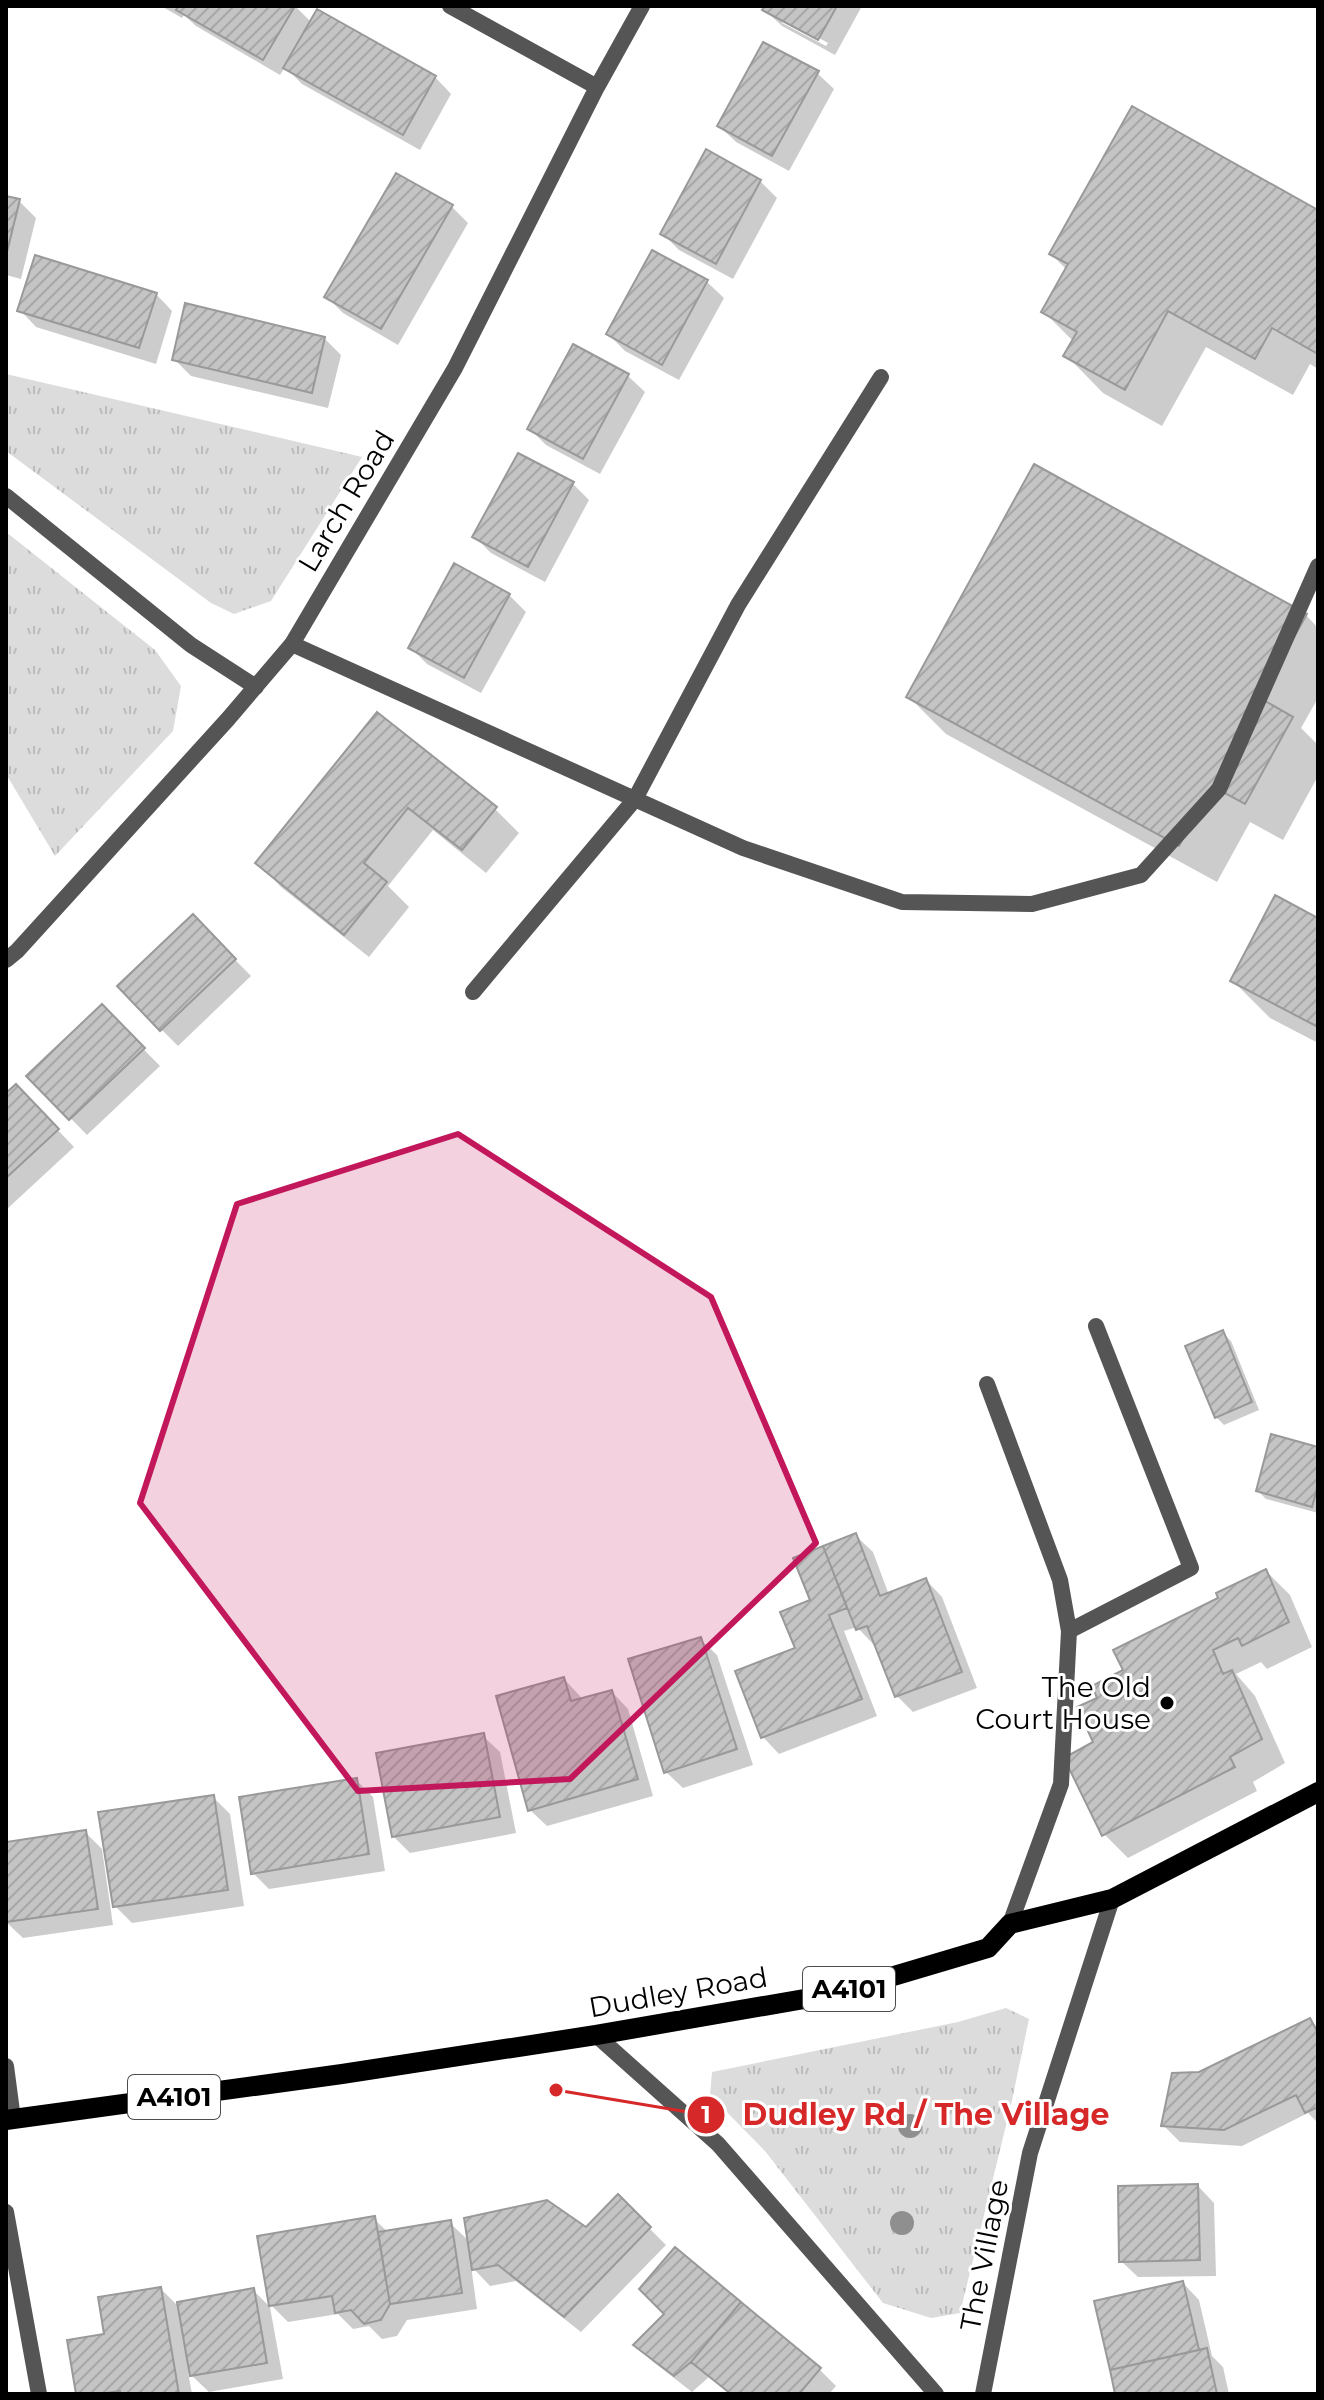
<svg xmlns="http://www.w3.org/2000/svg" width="1324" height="2400" font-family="Montserrat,sans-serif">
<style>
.grass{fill:url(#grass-tufts)}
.shadow{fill:#0003;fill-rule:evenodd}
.building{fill:url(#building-hatch);stroke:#999;stroke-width:2}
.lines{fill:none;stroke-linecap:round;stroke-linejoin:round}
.service{stroke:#555;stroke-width:16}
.minor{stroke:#555;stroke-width:16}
.primary{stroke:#000;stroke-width:20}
.tree{fill:#8f8f8f}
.marked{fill:#c2185b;fill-opacity:0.2;stroke:#c2185b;stroke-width:6;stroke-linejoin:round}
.poi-dot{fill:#000;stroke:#fff;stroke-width:3}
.labels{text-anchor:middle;stroke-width:6;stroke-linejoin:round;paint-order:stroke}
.shield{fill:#fff;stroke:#4c4c4c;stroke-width:2}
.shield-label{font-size:26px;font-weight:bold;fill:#000}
.street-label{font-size:28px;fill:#000;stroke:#fff}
.poi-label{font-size:28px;fill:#000;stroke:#fff;text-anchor:end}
.leader{fill:none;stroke:#d62828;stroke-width:3}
.callout-dot{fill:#d62828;stroke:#fff;stroke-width:3}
.mark-label{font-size:24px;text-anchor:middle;font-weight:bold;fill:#fff}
.callout-label{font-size:30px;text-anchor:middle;font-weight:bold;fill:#d62828;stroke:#fff;stroke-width:6;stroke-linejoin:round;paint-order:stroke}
</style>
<defs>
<pattern id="grass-tufts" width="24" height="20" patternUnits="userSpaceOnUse" patternTransform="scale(2)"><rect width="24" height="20" fill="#dcdcdc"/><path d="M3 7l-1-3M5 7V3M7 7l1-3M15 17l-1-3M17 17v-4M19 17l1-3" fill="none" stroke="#bbb"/></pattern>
<pattern id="building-hatch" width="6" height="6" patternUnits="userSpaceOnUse" patternTransform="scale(2)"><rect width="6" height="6" fill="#c4c4c4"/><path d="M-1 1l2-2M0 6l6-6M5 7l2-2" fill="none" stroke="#a7a7a7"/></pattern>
</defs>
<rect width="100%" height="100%" fill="#fff"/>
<path class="grass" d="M 6,374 L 362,457 L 271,601 L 234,614 L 211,603 L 6,451 Z
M 6,532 L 155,650 L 181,686 L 173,731 L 55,856 L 6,774 Z
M 1006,2008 L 1029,2019 L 1011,2105 L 960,2313 L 931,2318 L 883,2303 L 765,2151 L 710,2095 L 712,2072 L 958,2022 Z"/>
<path class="shadow" d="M 161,6 L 295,6 L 311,22 L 435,77 L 451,94 L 420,150 L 302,84 L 285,67 L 280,75 L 196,26 L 184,15 L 182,18 Z
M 767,6 L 862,6 L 835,55 L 782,26 L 765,10 ZM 782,18 L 828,43 L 826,46 L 782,23 Z
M 817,73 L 834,89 L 789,171 L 736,142 L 719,126 Z
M 706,152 L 760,181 L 777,198 L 733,279 L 679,250 L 662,233 Z
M 6,198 L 19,201 L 36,218 L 21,279 L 6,275 Z
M 451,206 L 468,223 L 398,345 L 343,313 L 327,297 Z
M 1318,212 L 1318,369 L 1310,364 L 1293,395 L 1206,347 L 1162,426 L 1103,393 L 1066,355 L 1074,342 L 1044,312 L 1067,270 L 1051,254 Z
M 707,282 L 724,298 L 679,380 L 625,351 L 608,334 Z
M 156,294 L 172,311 L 156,364 L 36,327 L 20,310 Z
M 324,338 L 341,355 L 328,408 L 191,376 L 174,359 Z
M 628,376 L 645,392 L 600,474 L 546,445 L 530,429 Z
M 573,484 L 589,500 L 545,582 L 491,553 L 475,537 Z
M 509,595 L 526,612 L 481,693 L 427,664 L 410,647 Z
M 1306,615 L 1318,628 L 1318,698 L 1301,728 L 1318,745 L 1318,776 L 1283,840 L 1250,822 L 1217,882 L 946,734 L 909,697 Z
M 378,715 L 495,809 L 519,833 L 486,873 L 433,830 L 388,886 L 409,907 L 369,957 L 281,887 L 258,863 Z
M 193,917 L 251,976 L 178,1046 L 161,1029 Z
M 1318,920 L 1318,1043 L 1270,1018 L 1232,980 Z
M 102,1007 L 160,1066 L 87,1135 L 29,1076 Z
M 6,1096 L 32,1103 L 74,1147 L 6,1210 Z
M 1223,1333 L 1231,1341 L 1259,1410 L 1224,1425 L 1216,1417 Z
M 1318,1449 L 1318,1513 L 1266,1499 L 1258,1491 Z
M 856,1536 L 873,1552 L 889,1595 L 926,1580 L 942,1597 L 977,1688 L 913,1712 L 897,1696 L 877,1644 L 874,1645 L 857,1627 L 844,1631 L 877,1716 L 779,1754 L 763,1737 L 798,1649 L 812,1602 L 796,1559 Z
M 1266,1571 L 1290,1595 L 1312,1647 L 1267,1669 L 1261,1662 L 1236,1674 L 1255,1696 L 1285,1763 L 1253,1782 L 1257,1791 L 1128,1858 L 1104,1834 L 1096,1743 L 1100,1699 L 1126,1671 L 1220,1599 Z
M 700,1639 L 717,1655 L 753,1765 L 683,1788 L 666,1772 Z
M 564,1679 L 580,1696 L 582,1700 L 612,1692 L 628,1709 L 653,1796 L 547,1826 L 530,1810 Z
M 483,1736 L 500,1752 L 516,1833 L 410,1853 L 393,1836 Z
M 356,1780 L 373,1797 L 385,1871 L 269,1889 L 253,1873 Z
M 213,1797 L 230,1814 L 244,1906 L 132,1923 L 115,1906 Z
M 85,1832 L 102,1849 L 113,1925 L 23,1938 L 6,1922 L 6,1844 Z
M 1310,2020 L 1318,2028 L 1318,2123 L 1308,2113 L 1242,2146 L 1180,2142 L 1163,2125 L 1199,2074 Z
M 1198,2186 L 1214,2203 L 1216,2276 L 1138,2277 L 1121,2261 Z
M 618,2197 L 666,2245 L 581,2332 L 516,2281 L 490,2286 L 471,2266 L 477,2309 L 407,2320 L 397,2336 L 382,2339 L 369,2326 L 353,2329 L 338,2314 L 288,2322 L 271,2305 L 374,2219 L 389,2233 L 450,2223 L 470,2242 L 586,2230 Z
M 1183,2283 L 1199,2300 L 1212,2356 L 1223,2367 L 1229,2394 L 1117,2394 Z
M 161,2289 L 176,2304 L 253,2290 L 270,2307 L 283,2379 L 209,2392 L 188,2372 L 192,2394 L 78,2394 L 106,2335 Z
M 666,2314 L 819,2369 L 836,2386 L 829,2394 L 730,2394 L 709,2377 L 692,2392 L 652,2361 L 635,2345 Z"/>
<path class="building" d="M 179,6 L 295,6 L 263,60 L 176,10 Z
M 765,6 L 837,6 L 818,40 L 762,10 Z
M 317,9 L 436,76 L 403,135 L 283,68 Z
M 763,42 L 819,71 L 772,156 L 717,126 Z
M 1132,106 L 1318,210 L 1318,354 L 1272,328 L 1255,359 L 1168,311 L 1125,390 L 1063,356 L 1077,332 L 1041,312 L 1068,264 L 1049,254 Z
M 706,149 L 761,180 L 716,264 L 660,234 Z
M 396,173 L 453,205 L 381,329 L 324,297 Z
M 6,196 L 20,199 L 6,256 Z
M 652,250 L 708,280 L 662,365 L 606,334 Z
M 35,255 L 157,293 L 139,348 L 17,311 Z
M 185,303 L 325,337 L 312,393 L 172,360 Z
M 573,344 L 629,374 L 583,459 L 527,429 Z
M 518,453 L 574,482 L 528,567 L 472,537 Z
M 1034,464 L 1307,614 L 1260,698 L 1293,717 L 1245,804 L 1212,786 L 1179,846 L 906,697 Z
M 454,563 L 510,594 L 464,678 L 408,648 Z
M 377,712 L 497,807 L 462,850 L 408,808 L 364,863 L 387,882 L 344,935 L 255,863 Z
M 1275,895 L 1318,918 L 1318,1027 L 1230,981 Z
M 193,914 L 236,959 L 160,1031 L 117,986 Z
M 102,1004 L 145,1048 L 69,1120 L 26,1076 Z
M 16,1084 L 59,1129 L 6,1178 L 6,1093 Z
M 1223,1330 L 1252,1402 L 1215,1418 L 1185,1346 Z
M 1271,1434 L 1318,1447 L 1318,1485 L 1312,1507 L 1256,1491 Z
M 856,1533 L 880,1596 L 926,1578 L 962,1672 L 895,1697 L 867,1626 L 856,1630 L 823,1546 Z
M 823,1546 L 847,1608 L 829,1615 L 862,1699 L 761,1738 L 735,1671 L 795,1648 L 780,1612 L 810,1600 L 793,1558 Z
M 1266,1569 L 1289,1622 L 1242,1646 L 1238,1638 L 1213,1650 L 1223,1674 L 1232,1670 L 1262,1739 L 1230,1757 L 1235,1767 L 1102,1836 L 1064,1758 L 1093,1742 L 1077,1707 L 1097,1698 L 1092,1686 L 1123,1670 L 1113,1650 L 1218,1598 L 1216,1593 Z
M 701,1637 L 737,1749 L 664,1773 L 628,1659 Z
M 564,1677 L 571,1701 L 612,1690 L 638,1779 L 528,1811 L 496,1696 Z
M 484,1733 L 500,1817 L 392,1837 L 376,1753 Z
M 357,1778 L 369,1854 L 251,1874 L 239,1797 Z
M 214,1795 L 228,1890 L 113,1907 L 98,1812 Z
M 86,1830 L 98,1909 L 6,1922 L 6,1842 Z
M 1310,2018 L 1318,2033 L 1318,2107 L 1305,2113 L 1296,2095 L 1224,2130 L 1161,2126 L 1172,2073 L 1199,2072 Z
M 1198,2184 L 1200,2260 L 1119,2262 L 1118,2186 Z
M 618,2194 L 651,2227 L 564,2317 L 498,2265 L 472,2270 L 464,2218 L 547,2200 L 586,2227 Z
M 375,2216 L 390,2304 L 381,2320 L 364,2324 L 351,2310 L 335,2313 L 332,2296 L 269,2306 L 257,2236 Z
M 451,2220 L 462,2293 L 390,2304 L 378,2232 Z
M 675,2247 L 741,2302 L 691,2362 L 674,2376 L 633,2345 L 664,2314 L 639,2289 Z
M 1183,2281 L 1199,2350 L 1110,2370 L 1094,2301 Z
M 161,2287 L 179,2394 L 120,2394 L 120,2391 L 100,2394 L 76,2394 L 67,2340 L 104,2334 L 98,2297 Z
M 254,2288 L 267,2363 L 190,2376 L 177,2302 Z
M 741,2302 L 821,2368 L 799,2394 L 731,2394 L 691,2362 Z
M 1207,2348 L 1217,2394 L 1115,2394 L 1110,2370 Z"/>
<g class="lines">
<path class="service" d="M 292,644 L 743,848 L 902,902 L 1032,904 L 1141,875 L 1219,789 L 1318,566
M 473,992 L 635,799 L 738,605 L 881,377
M 987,1384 L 1060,1580 L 1069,1631 L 1061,1784 L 1010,1924
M 1069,1631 L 1191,1568 L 1096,1326"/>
<path class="minor" d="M 450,6 L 597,87
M 6,496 L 191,645 L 256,687
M 6,960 L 17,951 L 228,719 L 292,644 L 455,368 L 597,87 L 642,6
M 596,2035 L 718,2144 L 936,2394
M 6,2066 L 13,2119
M 6,2212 L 39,2394
M 983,2394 L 1030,2153 L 1112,1899"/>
<path class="primary" d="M 6,2120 L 342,2074 L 596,2035 L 833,1994 L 988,1948 L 1010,1924 L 1112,1899 L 1318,1792"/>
</g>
<g class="tree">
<circle cx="910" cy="2126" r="12"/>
<circle cx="902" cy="2223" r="12"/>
</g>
<path class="marked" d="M 458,1134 L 711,1297 L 816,1543 L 570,1779 L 358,1791 L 140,1503 L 237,1204 Z"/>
<circle class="poi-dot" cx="1167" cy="1703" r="8"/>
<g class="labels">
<g class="shield">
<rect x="803" y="1967" width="92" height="44" rx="6"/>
<rect x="128" y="2075" width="92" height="44" rx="6"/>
</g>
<g class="shield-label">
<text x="849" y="1998">A4101</text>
<text x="174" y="2106">A4101</text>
</g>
<g class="street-label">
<text transform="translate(346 501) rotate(-59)" y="10">Larch Road</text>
<text transform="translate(678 1992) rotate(-10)" y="10">Dudley Road</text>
<text transform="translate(984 2255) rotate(-79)" y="10">The Village</text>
</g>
<g class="poi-label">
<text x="1151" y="1697">The Old<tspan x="1151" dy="32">Court House</tspan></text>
</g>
</g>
<path class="leader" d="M556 2090L706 2115"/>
<g class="callout-dot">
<circle cx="556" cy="2090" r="8"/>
<circle cx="706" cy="2115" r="20"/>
</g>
<g class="mark-label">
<text x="706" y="2123">1</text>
</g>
<g class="callout-label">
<text x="926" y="2125">Dudley Rd / The Village</text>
</g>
<rect width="1324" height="2400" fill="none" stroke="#000000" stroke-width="16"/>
</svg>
